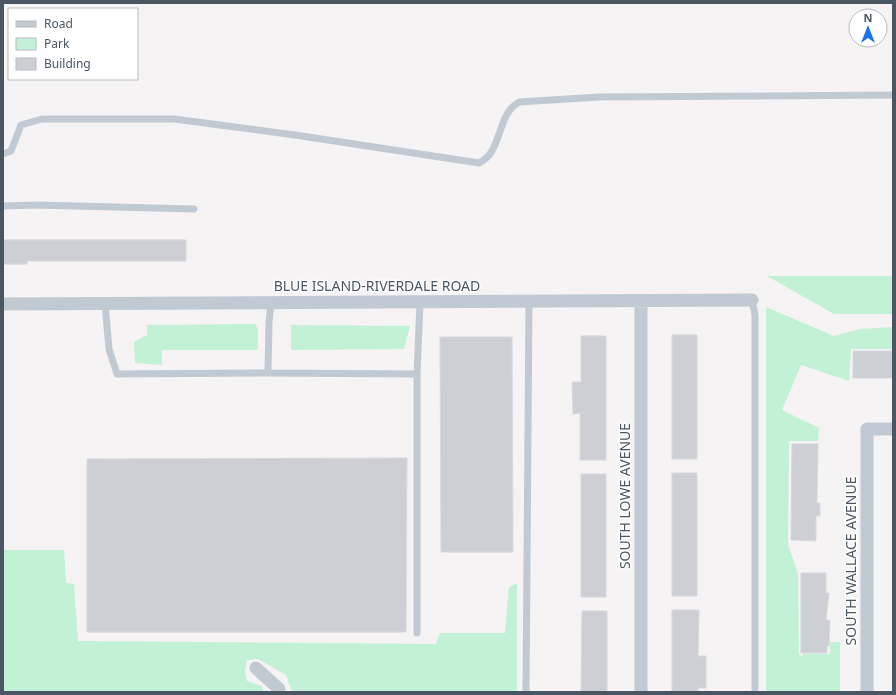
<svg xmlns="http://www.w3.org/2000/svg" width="896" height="695" font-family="'Noto Sans',sans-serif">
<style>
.green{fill:#c3f1d5}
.building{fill:#cdcfd5;stroke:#d7d9de}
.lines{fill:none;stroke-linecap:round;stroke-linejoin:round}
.lane{stroke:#c1cad2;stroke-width:7}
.street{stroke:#c1cad2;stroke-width:13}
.labels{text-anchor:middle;stroke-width:3;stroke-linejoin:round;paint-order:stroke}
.street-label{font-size:14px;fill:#4a5661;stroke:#fff}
</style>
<rect width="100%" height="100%" fill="#f5f3f3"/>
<path class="green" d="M 767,276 L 893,276 L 893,314 L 834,314 Z
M 766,307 L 834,336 L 860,329 L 893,327 L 893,349 L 851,349 L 849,381 L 801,365 L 782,410 L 819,428 L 818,441 L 789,441 L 788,544 L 798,574 L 799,654 L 802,657 L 803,654 L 830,654 L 830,642 L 840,642 L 840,692 L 766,692 Z
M 255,324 L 258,329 L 258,350 L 162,350 L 162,365 L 135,363 L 134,342 L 147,335 L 147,325 Z
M 291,325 L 410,326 L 404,349 L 291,350 Z
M 3,550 L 64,550 L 66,583 L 74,584 L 78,641 L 436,644 L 440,633 L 505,633 L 509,587 L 517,583 L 517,692 L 292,692 L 286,675 L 258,659 L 247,660 L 245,671 L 247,681 L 262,686 L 264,692 L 3,692 Z"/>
<path class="building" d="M 3,240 L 186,240 L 186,261 L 27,261 L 27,264 L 3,264 Z
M 672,335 L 697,335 L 697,459 L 672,459 Z
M 581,336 L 606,336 L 606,460 L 580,460 L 580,413 L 573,414 L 572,382 L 581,382 Z
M 440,337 L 512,337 L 513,552 L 441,552 Z
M 853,351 L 893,351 L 893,378 L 853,378 Z
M 792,444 L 818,444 L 817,503 L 820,503 L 820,516 L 816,516 L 816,541 L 791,540 Z
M 407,458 L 406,632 L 87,632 L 87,459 Z
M 672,473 L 697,473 L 697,596 L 672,596 Z
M 581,474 L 606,474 L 606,597 L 581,597 Z
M 801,573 L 826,573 L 826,593 L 829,593 L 826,620 L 830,620 L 829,646 L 827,646 L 827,653 L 801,653 Z
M 672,610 L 699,610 L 698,656 L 706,656 L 706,688 L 698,688 L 698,692 L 672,692 Z
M 582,611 L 607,611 L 607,692 L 581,692 Z"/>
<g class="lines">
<path class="lane" d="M 3,154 L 11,151 L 21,125 L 42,119 L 174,119 L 295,135 L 479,163 C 503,152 496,115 519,102 L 599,97 L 893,95
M 3,206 L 36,205 L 194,209
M 752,300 L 755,315 L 755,692
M 271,303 L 269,322 L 268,373 L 417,374 L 420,302
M 105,304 L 109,349 L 117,374 L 268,373
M 417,374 L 417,633
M 526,692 L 529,301"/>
<path class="street" d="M 641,301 L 641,692
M 3,304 L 752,300
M 256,668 L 279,689 L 279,692
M 867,692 L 867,429 L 893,429"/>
</g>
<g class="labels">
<g class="street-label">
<text x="377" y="291">BLUE ISLAND-RIVERDALE ROAD</text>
<text transform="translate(625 496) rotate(-90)" y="5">SOUTH LOWE AVENUE</text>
<text transform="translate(851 561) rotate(-90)" y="5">SOUTH WALLACE AVENUE</text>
</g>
</g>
<rect width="896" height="695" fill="none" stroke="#4a5661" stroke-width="8"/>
<rect x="8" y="8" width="130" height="72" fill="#ffffff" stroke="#b7bbc0"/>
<rect x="16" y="21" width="20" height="6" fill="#c1cad2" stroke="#b7bbc0"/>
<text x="44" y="28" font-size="12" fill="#4a5661">Road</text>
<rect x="16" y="38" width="20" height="12" fill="#c3f1d5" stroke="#b7bbc0"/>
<text x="44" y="48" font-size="12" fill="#4a5661">Park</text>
<rect x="16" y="58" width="20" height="12" fill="#cdcfd5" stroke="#b7bbc0"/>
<text x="44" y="68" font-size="12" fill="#4a5661">Building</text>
<g transform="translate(868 28)"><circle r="19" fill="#ffffff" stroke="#b7bbc0"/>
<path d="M0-3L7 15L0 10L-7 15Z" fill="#1a73e8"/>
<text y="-6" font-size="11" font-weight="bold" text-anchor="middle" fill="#4a5661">N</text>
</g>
</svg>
